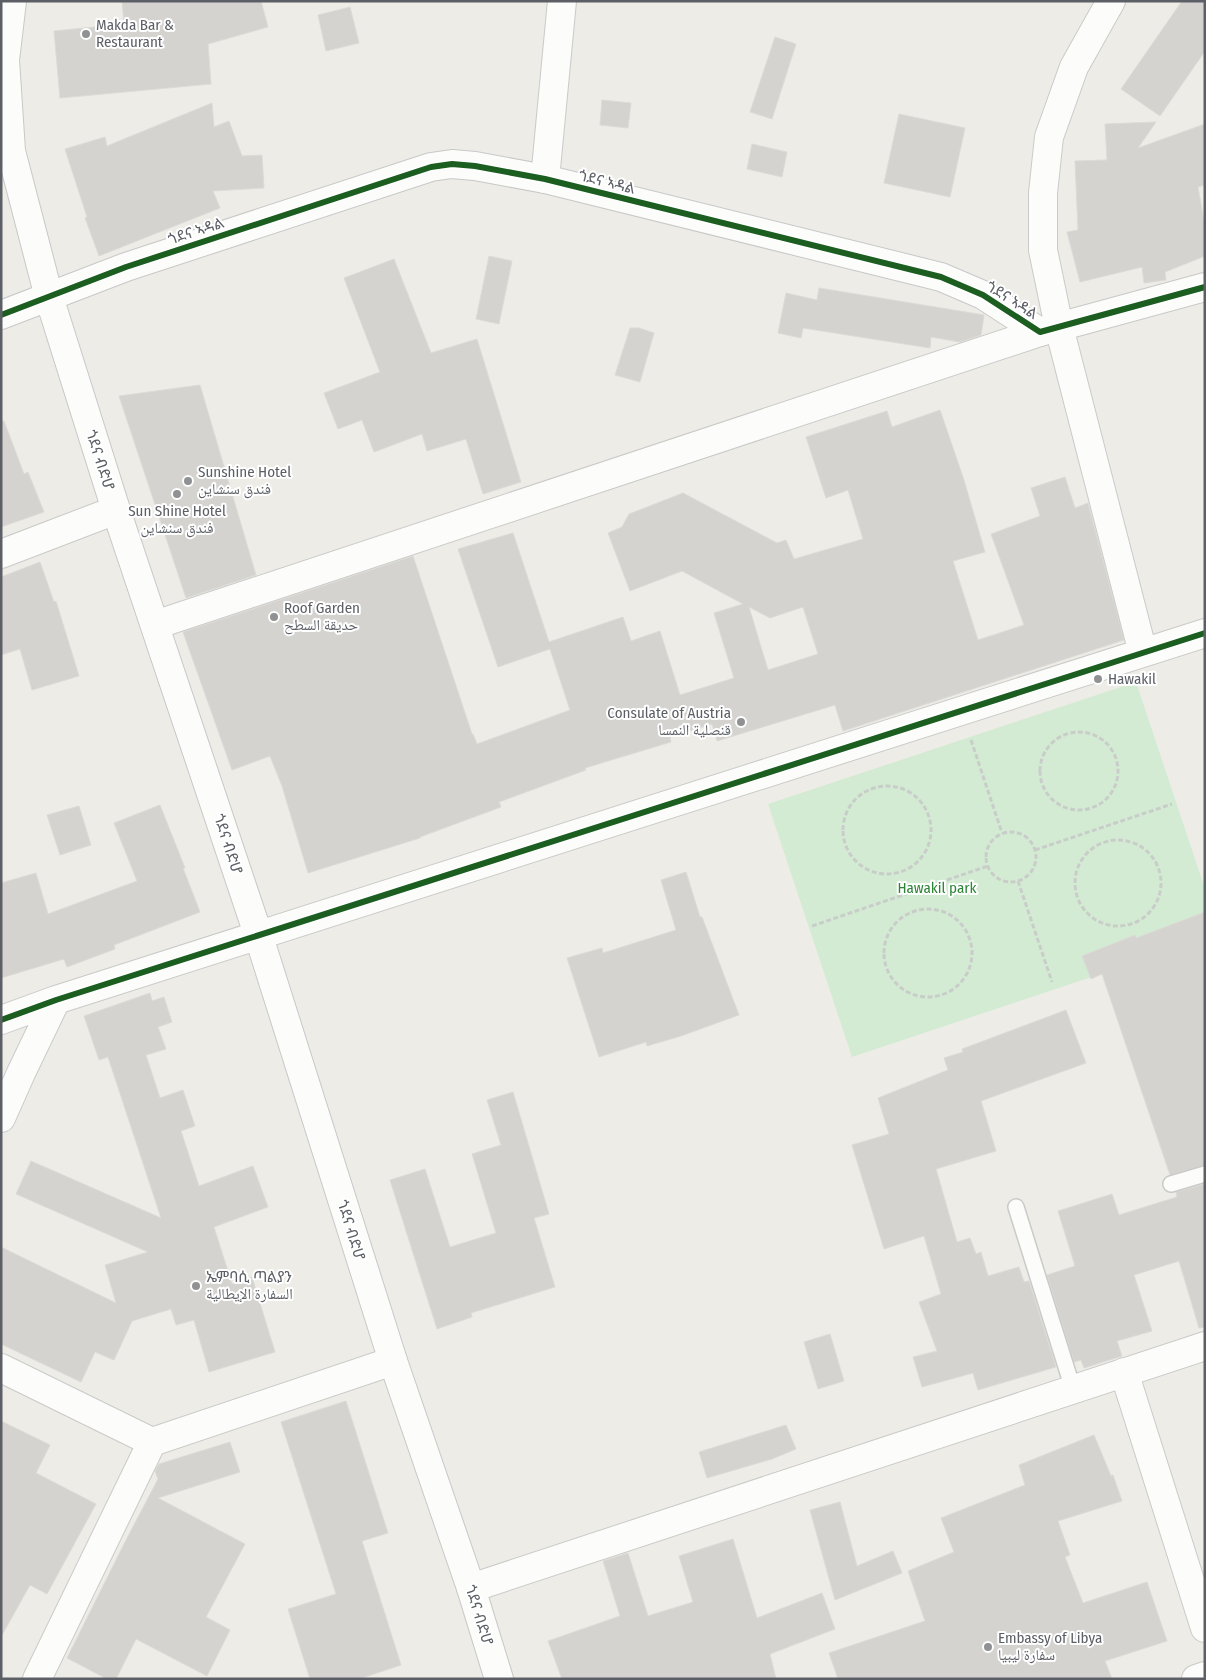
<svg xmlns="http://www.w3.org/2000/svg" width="1206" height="1680" font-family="'Fira Sans Condensed','Noto Naskh Arabic','Noto Sans Ethiopic',sans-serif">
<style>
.green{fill:#d3ebd2}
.building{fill:#d4d3d0;stroke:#dcdbd6;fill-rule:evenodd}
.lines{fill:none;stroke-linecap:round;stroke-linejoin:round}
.lane-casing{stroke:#cacac9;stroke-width:18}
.street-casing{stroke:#cacac9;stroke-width:30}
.secondary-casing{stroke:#c8c8c8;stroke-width:30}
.path{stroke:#c9cdca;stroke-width:3;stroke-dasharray:5 2.5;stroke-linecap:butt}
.lane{stroke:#fcfcfb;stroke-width:15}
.street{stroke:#fcfcfb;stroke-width:28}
.secondary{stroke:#fcfcfb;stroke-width:28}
.cycleway-casing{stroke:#fff;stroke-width:9}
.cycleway{stroke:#1b5e20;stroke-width:6}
.poi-dot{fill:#8f9193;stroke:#fff;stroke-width:2}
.labels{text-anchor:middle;stroke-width:4;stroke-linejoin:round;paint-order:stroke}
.poi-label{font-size:15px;fill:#5c6066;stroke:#fff;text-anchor:start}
.street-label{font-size:15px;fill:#5c6066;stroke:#fff}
.park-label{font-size:15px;fill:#2c8537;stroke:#fff}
</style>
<rect width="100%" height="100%" fill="#edece7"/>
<path class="green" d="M 1136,682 L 1205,889 L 1205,939 L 852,1057 L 768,804 Z"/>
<path class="building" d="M 122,1 L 261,1 L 268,27 L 208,44 L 211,84 L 60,98 L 54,31 L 124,24 Z
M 1182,1 L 1205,1 L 1205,51 L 1160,116 L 1121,89 Z
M 350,7 L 359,43 L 326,51 L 318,15 Z
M 775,37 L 796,44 L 772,119 L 750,112 Z
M 602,100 L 631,103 L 628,128 L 600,125 Z
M 212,103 L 214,127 L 229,121 L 242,156 L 262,155 L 264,188 L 213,191 L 220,208 L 99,256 L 85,218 L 87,217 L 65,149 L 105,137 L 107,146 Z
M 899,114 L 965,128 L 950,197 L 884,183 Z
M 1156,122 L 1138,148 L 1205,124 L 1205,185 L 1198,187 L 1205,227 L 1205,256 L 1165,272 L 1166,280 L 1144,283 L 1142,267 L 1080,282 L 1067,232 L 1078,230 L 1075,161 L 1107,160 L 1105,124 Z
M 752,144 L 787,152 L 782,177 L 747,169 Z
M 489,256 L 512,261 L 499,324 L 476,319 Z
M 394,259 L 431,353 L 477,339 L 521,482 L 483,494 L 466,439 L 427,451 L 422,434 L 374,452 L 362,420 L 338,429 L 324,393 L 380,372 L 344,278 Z
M 819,288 L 984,315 L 981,335 L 960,342 L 931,337 L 930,348 L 803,328 L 801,338 L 778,333 L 786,293 L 817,300 Z
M 630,328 L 639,328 L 654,333 L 640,382 L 615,375 Z
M 200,385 L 256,575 L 186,598 L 119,396 Z
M 940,410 L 964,480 L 985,552 L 953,561 L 978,640 L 1024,625 L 991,534 L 1040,516 L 1031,488 L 1065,477 L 1075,508 L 1088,503 L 1124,640 L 843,731 L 835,705 L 717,741 L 712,724 L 670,737 L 671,742 L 585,768 L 586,770 L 499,802 L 501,807 L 420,837 L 420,838 L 308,873 L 282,786 L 270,756 L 232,770 L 183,632 L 413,556 L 472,734 L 473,734 L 477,744 L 570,710 L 550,649 L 498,667 L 458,549 L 513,533 L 549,642 L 623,617 L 631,641 L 660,631 L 680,695 L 734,678 L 714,613 L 743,604 L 682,571 L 630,591 L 608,533 L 622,527 L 629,514 L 683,493 L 777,543 L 786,540 L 794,559 L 863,539 L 848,490 L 826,498 L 806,437 L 887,411 L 892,427 ZM 749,607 L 770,618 L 803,607 L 818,654 L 768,670 Z
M 1,421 L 4,421 L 24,474 L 28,472 L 44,512 L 1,527 Z
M 40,562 L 54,602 L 56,601 L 79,676 L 32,690 L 20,649 L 1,655 L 1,577 Z
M 160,805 L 185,868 L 183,868 L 200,912 L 114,945 L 115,949 L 67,967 L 64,959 L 1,978 L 1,883 L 36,873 L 48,914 L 137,881 L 114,823 Z
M 79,806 L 91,845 L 60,855 L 47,815 Z
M 686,872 L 700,917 L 702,917 L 739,1015 L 681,1036 L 647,1046 L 646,1042 L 599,1057 L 567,958 L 602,948 L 603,953 L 676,930 L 661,880 Z
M 1205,912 L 1205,1165 L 1170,1175 L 1102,974 L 1091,979 L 1082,956 L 1135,935 L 1136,938 Z
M 150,993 L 152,1001 L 164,997 L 172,1022 L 158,1027 L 166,1049 L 146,1055 L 160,1098 L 183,1090 L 195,1126 L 181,1131 L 199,1186 L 253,1166 L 268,1207 L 214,1227 L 232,1284 L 252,1277 L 275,1352 L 209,1372 L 194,1320 L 176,1325 L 171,1309 L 132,1321 L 114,1360 L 95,1352 L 81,1382 L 1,1344 L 1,1247 L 116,1303 L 105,1265 L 148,1252 L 16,1194 L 31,1161 L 161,1218 L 108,1057 L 99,1060 L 84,1016 Z
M 1066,1010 L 1086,1063 L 981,1101 L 996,1151 L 936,1169 L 957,1242 L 970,1238 L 976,1254 L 981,1252 L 988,1276 L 1019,1267 L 1024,1282 L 1029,1281 L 1056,1367 L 978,1390 L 973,1373 L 922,1387 L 913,1357 L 937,1351 L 919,1302 L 941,1294 L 924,1236 L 884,1249 L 852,1145 L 889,1134 L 878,1098 L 948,1070 L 944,1058 L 963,1052 L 962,1049 Z
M 513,1092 L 549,1214 L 534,1218 L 555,1287 L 471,1313 L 472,1317 L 437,1329 L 390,1180 L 425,1169 L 450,1247 L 496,1233 L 472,1154 L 501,1145 L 487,1100 Z
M 1205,1184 L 1205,1327 L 1199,1328 L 1179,1261 L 1134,1275 L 1152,1331 L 1117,1341 L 1122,1356 L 1084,1368 L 1081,1360 L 1074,1362 L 1047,1275 L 1075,1266 L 1058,1211 L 1112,1194 L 1119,1215 L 1177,1197 L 1176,1192 Z
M 830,1334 L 844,1381 L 818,1389 L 804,1342 Z
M 346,1401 L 388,1533 L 362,1541 L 401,1665 L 359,1679 L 310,1679 L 288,1609 L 336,1594 L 281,1422 Z
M 1,1421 L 50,1445 L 36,1473 L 96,1504 L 47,1594 L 30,1585 L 1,1637 Z
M 786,1425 L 796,1449 L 772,1459 L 707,1478 L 699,1452 Z
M 1094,1435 L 1111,1476 L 1113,1475 L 1122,1501 L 1058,1521 L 1070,1555 L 1065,1557 L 1083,1603 L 1147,1582 L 1167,1641 L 1105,1661 L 1112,1679 L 838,1679 L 829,1653 L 925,1621 L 908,1571 L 954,1552 L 941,1518 L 1025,1485 L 1019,1465 Z
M 230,1442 L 240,1472 L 158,1498 L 245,1544 L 206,1617 L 230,1630 L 207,1676 L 136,1639 L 116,1679 L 107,1679 L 67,1658 L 125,1542 L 158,1479 L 155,1471 L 159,1464 Z
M 840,1502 L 857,1566 L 893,1551 L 902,1573 L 835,1600 L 810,1510 Z
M 733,1539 L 757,1618 L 822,1593 L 835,1629 L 770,1654 L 776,1679 L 562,1679 L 548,1641 L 620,1616 L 603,1561 L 628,1553 L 648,1616 L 693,1602 L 679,1556 Z"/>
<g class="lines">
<defs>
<path id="lane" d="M 1171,1184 L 1205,1174
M 1016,1207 L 1073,1389"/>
<path id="street" d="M 1111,1 L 1074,67 L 1049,137 L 1043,193 L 1043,250 L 1059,327 L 1143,653
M 545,179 L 562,1
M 1,554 L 116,510
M 155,625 L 1040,332
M 1,1020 L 56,1000 L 1205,633
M 1,1118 L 21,1073 L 56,1000
M 1,1368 L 152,1442 L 393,1361
M 1124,1372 L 1205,1628
M 471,1588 L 1205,1346
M 37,1679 L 152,1442
M 1196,1679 L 1205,1676"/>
<path id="secondary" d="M 12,1 L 5,60 L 11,151 L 49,297 L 116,510 L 259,937 L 393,1361 L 471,1588 L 499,1679
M 1,315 L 126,267 L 431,167 L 452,164 L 475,166 L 545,179 L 941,277 L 983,295 L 1040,332 L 1205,287"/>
</defs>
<use href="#lane" class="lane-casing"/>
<use href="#street" class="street-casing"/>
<use href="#secondary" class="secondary-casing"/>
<path class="path" d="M1040 771a39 39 0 1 1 78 0a39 39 0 1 1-78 0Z
M 971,740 L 1002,833
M843 830a44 44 0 1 1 88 0a44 44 0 1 1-88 0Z
M986 857a25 25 0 1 1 50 0a25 25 0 1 1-50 0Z
M1075 883a43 43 0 1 1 86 0a43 43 0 1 1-86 0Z
M 1035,850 L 1172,804
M 1018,881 L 1052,982
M884 953a44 44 0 1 1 88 0a44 44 0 1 1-88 0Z
M 812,926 L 988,866"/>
<use href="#lane" class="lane"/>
<use href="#street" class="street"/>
<use href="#secondary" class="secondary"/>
<defs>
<path id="cycleway" d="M 1,315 L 126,267 L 431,167 L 452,164 L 475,166 L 545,179 L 941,277 L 983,295 L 1040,332 L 1205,287
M 1,1020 L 56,1000 L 1205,633"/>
</defs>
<use href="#cycleway" class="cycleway-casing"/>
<use href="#cycleway" class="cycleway"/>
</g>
<g class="poi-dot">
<circle cx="86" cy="34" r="5"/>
<circle cx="188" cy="481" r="5"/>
<circle cx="177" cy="494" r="5"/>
<circle cx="274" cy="617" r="5"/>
<circle cx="1098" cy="679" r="5"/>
<circle cx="741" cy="722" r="5"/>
<circle cx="196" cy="1286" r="5"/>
<circle cx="988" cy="1647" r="5"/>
</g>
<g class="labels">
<g class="poi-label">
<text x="96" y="30">Makda Bar &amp;<tspan x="96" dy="17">Restaurant</tspan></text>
<text x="198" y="477">Sunshine Hotel<tspan x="198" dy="17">فندق سنشاين</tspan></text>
<text x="177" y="516" text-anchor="middle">Sun Shine Hotel<tspan x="177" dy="17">فندق سنشاين</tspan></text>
<text x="284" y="613">Roof Garden<tspan x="284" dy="17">حديقة السطح</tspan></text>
<text x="1108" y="684">Hawakil</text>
<text x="731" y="718" text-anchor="end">Consulate of Austria<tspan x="731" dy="17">قنصلية النمسا</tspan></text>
<text x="206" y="1282">ኤምባሲ ጣልያን<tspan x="206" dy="17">السفارة الإيطالية</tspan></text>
<text x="998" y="1643">Embassy of Libya<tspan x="998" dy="17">سفارة ليبيا</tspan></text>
</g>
<g class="street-label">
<text transform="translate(607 182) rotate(14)" y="5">ጎደና ኣዳል</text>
<text transform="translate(196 231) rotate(-18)" y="5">ጎደና ኣዳል</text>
<text transform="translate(1012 300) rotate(32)" y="5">ጎደና ኣዳል</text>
<text transform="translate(100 460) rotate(72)" y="5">ጎደና ብድሆ</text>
<text transform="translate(228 844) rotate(72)" y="5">ጎደና ብድሆ</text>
<text transform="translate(351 1230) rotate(73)" y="5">ጎደና ብድሆ</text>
<text transform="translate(479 1615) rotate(73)" y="5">ጎደና ብድሆ</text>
</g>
<g class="park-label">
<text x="937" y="893">Hawakil park</text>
</g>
</g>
<rect width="1206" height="1680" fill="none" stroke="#5c6066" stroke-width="5"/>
</svg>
